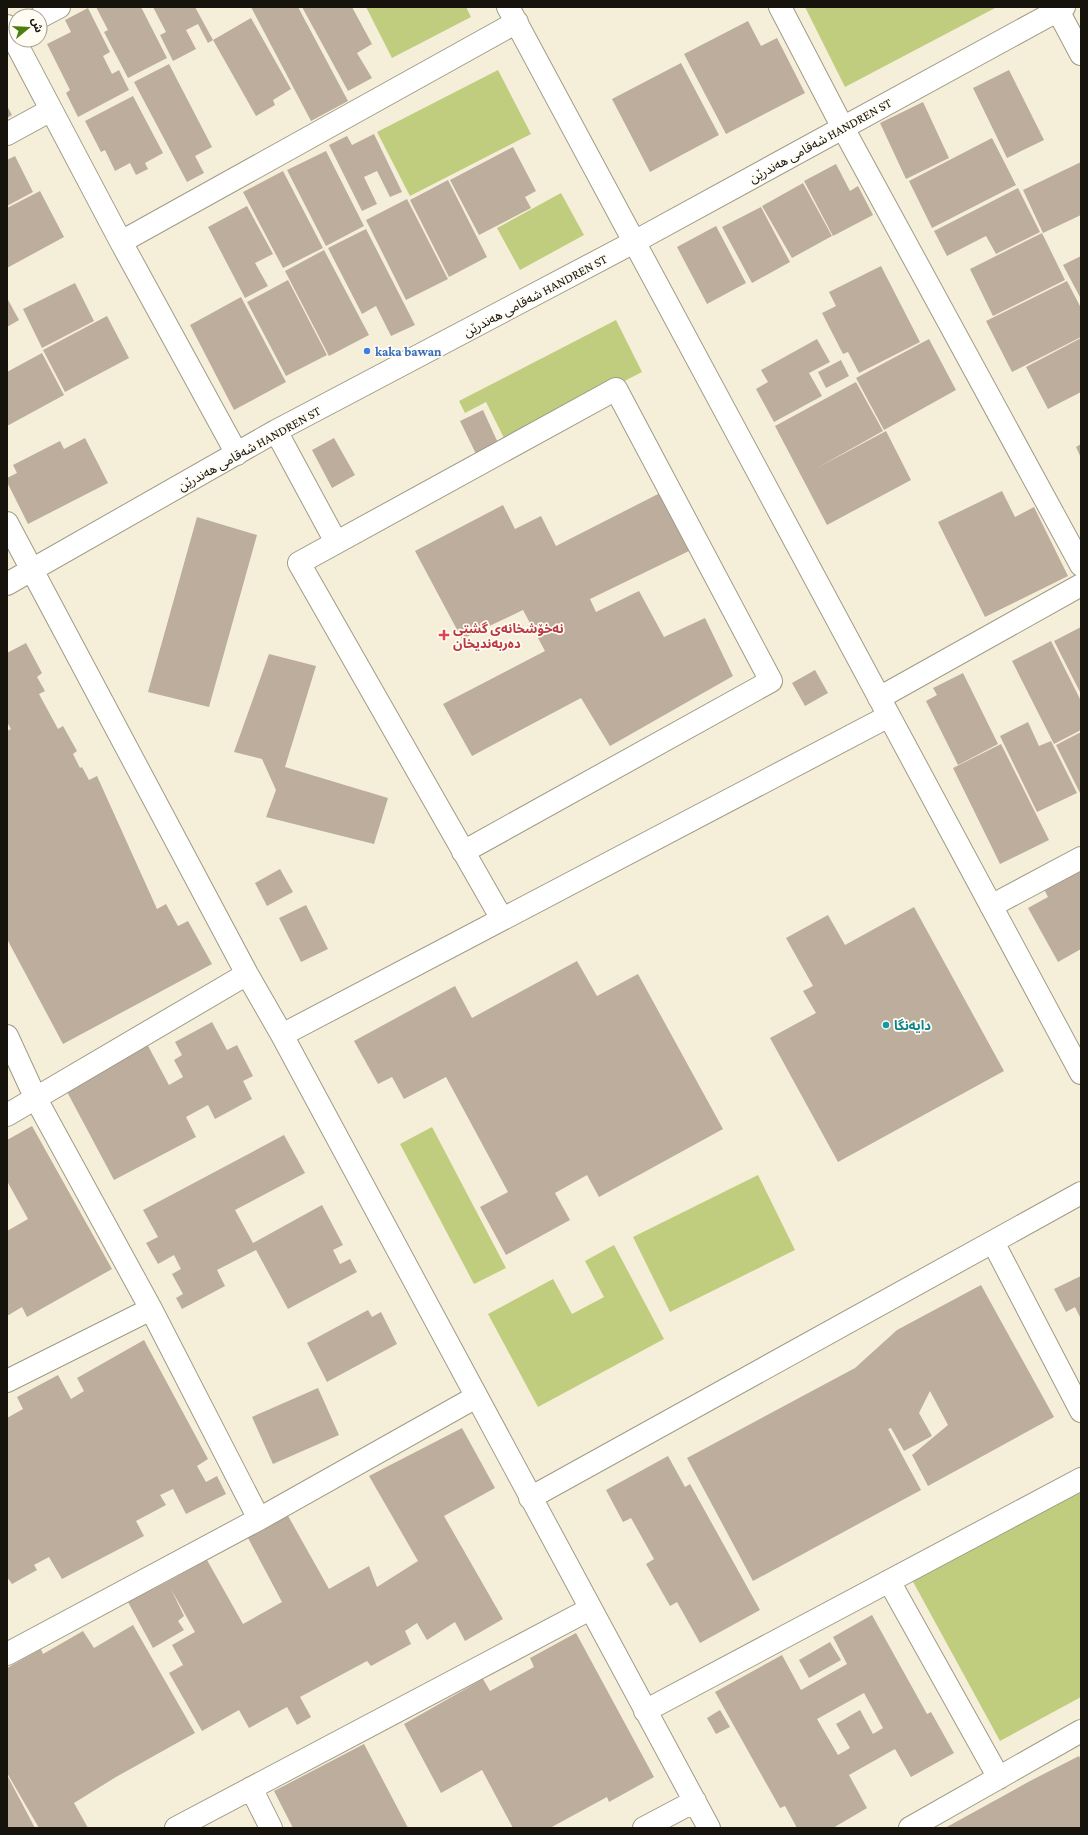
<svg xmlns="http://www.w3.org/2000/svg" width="1088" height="1835" font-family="'Crimson Pro','Noto Sans Arabic',serif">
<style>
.green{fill:#c0cd7e}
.building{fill:#bdad9c;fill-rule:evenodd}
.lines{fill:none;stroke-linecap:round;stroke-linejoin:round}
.minor-casing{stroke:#a09b86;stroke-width:24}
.minor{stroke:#fff;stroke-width:22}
.shop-dot{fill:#3f7fe0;stroke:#fefcf3;stroke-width:1.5}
.health-dot{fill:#e0444e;stroke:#fefcf3;stroke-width:1.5}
.culture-dot{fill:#0f9aa8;stroke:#fefcf3;stroke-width:1.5}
.labels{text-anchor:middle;stroke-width:3.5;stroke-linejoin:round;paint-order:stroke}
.street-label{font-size:13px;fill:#15130c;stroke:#fefcf3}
.shop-label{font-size:13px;font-weight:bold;fill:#366cbe;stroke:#fefcf3;text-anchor:start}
.health-label{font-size:13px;font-weight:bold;fill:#be3a42;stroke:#fefcf3;text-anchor:start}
.culture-label{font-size:13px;font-weight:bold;fill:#0d838f;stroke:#fefcf3;text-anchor:start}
</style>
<rect width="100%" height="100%" fill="#f5efd9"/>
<path class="green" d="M 366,7 L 466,7 L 471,17 L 392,58 Z
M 805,7 L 997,7 L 845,87 Z
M 498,70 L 531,134 L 410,196 L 377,132 Z
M 561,193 L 584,235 L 520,270 L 497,228 Z
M 616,320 L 642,372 L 506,442 L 486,402 L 465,413 L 459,401 Z
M 432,1127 L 506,1268 L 474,1284 L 400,1144 Z
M 758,1175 L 795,1250 L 670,1312 L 633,1237 Z
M 614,1245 L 664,1339 L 538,1407 L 488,1314 L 553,1279 L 572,1314 L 604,1297 L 585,1261 Z
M 1081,1486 L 1081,1697 L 1000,1741 L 911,1578 Z"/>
<path class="building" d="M 96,7 L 141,7 L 167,58 L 128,78 L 104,32 L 108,30 Z
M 153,7 L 195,7 L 213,40 L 208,43 L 198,24 L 186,30 L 196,49 L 173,61 L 160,35 L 166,32 Z
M 251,7 L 298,7 L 348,101 L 311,121 Z
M 302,7 L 352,7 L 372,44 L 357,53 L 372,78 L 348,91 Z
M 88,8 L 110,52 L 103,56 L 112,74 L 119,70 L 129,90 L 78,117 L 66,93 L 70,90 L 47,44 L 71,32 L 65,20 Z
M 251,18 L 291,89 L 273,100 L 275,105 L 256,116 L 213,40 Z
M 748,21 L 761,46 L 777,38 L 805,93 L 726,134 L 684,54 Z
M 681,63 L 719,135 L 650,172 L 612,99 Z
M 169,64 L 212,147 L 195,156 L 204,173 L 187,182 L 134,82 Z
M 1009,70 L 1044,140 L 1007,158 L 973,88 Z
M 133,96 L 163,153 L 145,163 L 148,169 L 136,175 L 130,163 L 115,171 L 105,150 L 101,152 L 85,121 Z
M 923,102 L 949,158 L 906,179 L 880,123 Z
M 7,106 L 12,115 L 7,118 Z
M 374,134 L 402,192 L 390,197 L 377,171 L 364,177 L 377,204 L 362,211 L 329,145 L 347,136 L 352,145 Z
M 992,138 L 1016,185 L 932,228 L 909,181 Z
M 513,147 L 536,191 L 525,197 L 531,208 L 479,235 L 450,180 Z
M 326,151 L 364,226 L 326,246 L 287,170 Z
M 15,156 L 33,192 L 7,206 L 7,160 Z
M 1081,162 L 1081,215 L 1043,233 L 1023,190 Z
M 836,164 L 850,191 L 858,186 L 873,215 L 833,236 L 804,181 Z
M 283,171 L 323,248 L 283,268 L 243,192 Z
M 448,180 L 487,257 L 449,277 L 410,200 Z
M 803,183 L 832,236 L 792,258 L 762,206 Z
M 1018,188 L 1040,232 L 996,254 L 986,236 L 947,256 L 934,231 Z
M 40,191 L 64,237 L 7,268 L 7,208 Z
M 407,199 L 448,279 L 406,300 L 366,220 Z
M 247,206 L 273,254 L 255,263 L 268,286 L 245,298 L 208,227 Z
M 761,207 L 790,262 L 752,283 L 722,227 Z
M 716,226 L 746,283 L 707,304 L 677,247 Z
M 366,229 L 415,325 L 391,336 L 376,306 L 362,314 L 328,248 Z
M 1042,233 L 1065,280 L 993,316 L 970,269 Z
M 324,250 L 369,335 L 329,356 L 285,271 Z
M 1081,256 L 1081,299 L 1063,265 Z
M 881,266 L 920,342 L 859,373 L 848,352 L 843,354 L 822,313 L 836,306 L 829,292 Z
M 288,280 L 327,355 L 286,376 L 247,302 Z
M 1067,281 L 1081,308 L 1081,337 L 1012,372 L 986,321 Z
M 75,283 L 94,321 L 42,348 L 23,309 Z
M 241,297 L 286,382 L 234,410 L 190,325 Z
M 7,298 L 19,320 L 7,327 Z
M 107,316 L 129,358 L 65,392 L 43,350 Z
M 1081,338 L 1081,392 L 1048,409 L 1026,367 Z
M 817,339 L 830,362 L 809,373 L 822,396 L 774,422 L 756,389 L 768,382 L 761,370 Z
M 929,339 L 956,390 L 884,430 L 856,378 Z
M 42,353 L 64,395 L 7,426 L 7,372 Z
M 841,360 L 849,376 L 826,388 L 818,372 Z
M 856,382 L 883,431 L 815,469 L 886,431 L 911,480 L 827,525 L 775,426 Z
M 483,410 L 498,443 L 476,454 L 460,421 Z
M 85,438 L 108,483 L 28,524 L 7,482 L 7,478 L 17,473 L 13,465 L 60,441 L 64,449 Z
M 334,438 L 355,475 L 332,488 L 312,450 Z
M 1081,444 L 1081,458 L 1076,447 Z
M 1002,491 L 1015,517 L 1034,507 L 1068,576 L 985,617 L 938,522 Z
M 662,492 L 691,550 L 590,599 L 596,612 L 639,591 L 664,637 L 705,618 L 733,676 L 610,746 L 581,698 L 472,756 L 443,704 L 545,651 L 523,610 L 462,639 L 415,551 L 503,505 L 515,529 L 541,516 L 556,546 Z
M 197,517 L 257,535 L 209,707 L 148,692 Z
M 1081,627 L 1081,694 L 1054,641 Z
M 1051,641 L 1081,701 L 1081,730 L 1054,744 L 1012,661 Z
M 26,643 L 42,673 L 37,677 L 45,691 L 39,694 L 58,729 L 63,726 L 77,751 L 73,754 L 80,768 L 82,767 L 89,780 L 97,776 L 157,909 L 166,904 L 178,926 L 188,921 L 212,964 L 63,1044 L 7,939 L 7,731 L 11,729 L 7,722 L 7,653 Z
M 269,654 L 316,666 L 285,767 L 388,798 L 374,844 L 266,817 L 276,790 L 262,759 L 234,752 Z
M 815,670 L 828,693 L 805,706 L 792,683 Z
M 963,673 L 998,744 L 958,765 L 926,701 L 937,695 L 933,688 Z
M 1028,722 L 1039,746 L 1051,741 L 1077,793 L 1037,812 L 1000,736 Z
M 1081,732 L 1081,795 L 1056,745 Z
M 1001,744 L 1049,840 L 1000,864 L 953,768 Z
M 1081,866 L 1081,949 L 1058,962 L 1028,908 L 1048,897 L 1043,887 Z
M 280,869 L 293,892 L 267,906 L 255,883 Z
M 306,905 L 328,949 L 301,962 L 279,918 Z
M 914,907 L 1004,1071 L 838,1162 L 770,1038 L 816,1013 L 803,991 L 813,986 L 786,938 L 828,915 L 845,945 Z
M 577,961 L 597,996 L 638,974 L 723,1129 L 599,1197 L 587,1175 L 555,1193 L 570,1220 L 506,1255 L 480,1207 L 508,1192 L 446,1077 L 404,1099 L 392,1077 L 378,1084 L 354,1041 L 455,986 L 472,1018 Z
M 212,1022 L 227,1050 L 237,1045 L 253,1076 L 243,1081 L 252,1099 L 215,1119 L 208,1105 L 186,1117 L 196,1137 L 114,1180 L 65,1088 L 147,1044 L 169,1085 L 183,1077 L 174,1060 L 182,1055 L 175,1042 Z
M 32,1126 L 112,1269 L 27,1317 L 22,1307 L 7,1316 L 7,1231 L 28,1219 L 7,1181 L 7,1140 Z
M 284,1135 L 305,1173 L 235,1210 L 253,1243 L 322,1205 L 343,1245 L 333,1250 L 340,1264 L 350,1259 L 357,1272 L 288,1309 L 256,1250 L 217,1270 L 225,1286 L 182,1309 L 176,1298 L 183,1294 L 172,1274 L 181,1269 L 174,1255 L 158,1264 L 146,1243 L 158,1237 L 143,1210 Z
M 1081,1276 L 1081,1319 L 1075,1307 L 1066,1312 L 1054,1289 Z
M 981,1285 L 1054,1417 L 928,1486 L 912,1455 L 948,1425 L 930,1391 L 919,1413 L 932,1436 L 904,1451 L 891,1428 L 888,1429 L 921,1490 L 753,1581 L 687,1458 L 855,1368 L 897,1330 Z
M 368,1310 L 372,1317 L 381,1312 L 397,1344 L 327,1382 L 307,1343 Z
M 144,1340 L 208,1459 L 197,1466 L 206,1482 L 217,1476 L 226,1494 L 186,1514 L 173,1489 L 160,1495 L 166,1505 L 136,1521 L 144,1536 L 62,1579 L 49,1557 L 34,1565 L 37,1570 L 12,1584 L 7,1577 L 7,1418 L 23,1409 L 17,1397 L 58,1375 L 71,1399 L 84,1391 L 77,1378 Z
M 318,1388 L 339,1435 L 273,1464 L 252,1417 Z
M 462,1428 L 495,1488 L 444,1516 L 503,1619 L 465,1641 L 455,1622 L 427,1640 L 417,1623 L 405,1631 L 411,1644 L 371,1666 L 367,1661 L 300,1697 L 311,1717 L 297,1725 L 287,1707 L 249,1728 L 239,1710 L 202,1731 L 169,1673 L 183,1665 L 172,1645 L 195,1632 L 171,1589 L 184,1616 L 178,1621 L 184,1630 L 153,1648 L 128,1602 L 167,1582 L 207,1560 L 243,1624 L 282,1602 L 247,1536 L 287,1514 L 329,1589 L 369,1566 L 377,1587 L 418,1561 L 369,1476 Z
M 668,1456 L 685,1487 L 690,1484 L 760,1610 L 700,1643 L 677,1602 L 670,1606 L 646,1564 L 654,1559 L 631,1518 L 623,1522 L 606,1490 Z
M 872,1615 L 927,1714 L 931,1712 L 954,1753 L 911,1777 L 895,1749 L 849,1775 L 867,1808 L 833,1828 L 797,1828 L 785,1806 L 780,1808 L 715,1692 L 782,1655 L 801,1690 L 847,1664 L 833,1637 ZM 864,1693 L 883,1728 L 873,1734 L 860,1710 L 836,1724 L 850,1748 L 838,1755 L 817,1719 Z
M 133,1625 L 195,1733 L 116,1777 L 74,1803 L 88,1828 L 39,1828 L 7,1773 L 7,1668 L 41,1649 L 43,1654 L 83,1631 L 94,1648 Z
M 576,1633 L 654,1777 L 609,1802 L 607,1797 L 550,1828 L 513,1828 L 482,1770 L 441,1793 L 404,1724 L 483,1679 L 490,1691 L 534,1667 L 530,1658 Z
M 830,1642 L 841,1660 L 809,1678 L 799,1660 Z
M 720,1710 L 730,1727 L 716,1734 L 707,1718 Z
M 364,1744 L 408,1828 L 293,1828 L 274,1791 Z
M 1079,1756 L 1081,1760 L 1081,1828 L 945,1828 L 1030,1781 Z
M 7,1775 L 35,1828 L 7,1828 Z"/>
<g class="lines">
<defs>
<path id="minor" d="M 508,7 L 1081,1073
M 780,7 L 843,128 L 1081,565
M 1056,7 L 1081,54
M 40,17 L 59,7
M 7,26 L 121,242 L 237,454
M 7,134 L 51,110
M 121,242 L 517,22
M 276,431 L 336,542
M 7,523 L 247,974 L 282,1035 L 709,1828
M 7,584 L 276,431 L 634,242 L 1064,7
M 879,698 L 1081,585
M 463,852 L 771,681 L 616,389 L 299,563 L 502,919
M 991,906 L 1081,858
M 282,1035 L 889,716
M 7,1036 L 36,1099 L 151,1309 L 259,1519
M 7,1115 L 247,974
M 993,1242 L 1081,1411
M 7,1381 L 151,1309
M 530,1498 L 1081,1193
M 889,1581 L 999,1778
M 7,1654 L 259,1519 L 476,1397
M 645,1711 L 1081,1479
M 251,1788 L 271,1828
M 176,1828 L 590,1609
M 644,1828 L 695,1801
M 910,1828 L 1081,1731"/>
</defs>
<use href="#minor" class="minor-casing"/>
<use href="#minor" class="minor"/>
</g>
<circle class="shop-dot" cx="367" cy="351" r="4"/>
<path class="health-dot" d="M442 629h4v4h4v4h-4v4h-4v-4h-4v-4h4z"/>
<circle class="culture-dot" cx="886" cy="1025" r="4"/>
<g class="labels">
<g class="street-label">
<text transform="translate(820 140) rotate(-29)" y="5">شەقامی هەندرێن HANDREN ST</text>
<text transform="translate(535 295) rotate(-28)" y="5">شەقامی هەندرێن HANDREN ST</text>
<text transform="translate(249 448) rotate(-29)" y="5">شەقامی هەندرێن HANDREN ST</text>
</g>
<g class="shop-label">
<text x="375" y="356">kaka bawan</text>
</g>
<g class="health-label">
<text x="453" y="633">نەخۆشخانەی گشتی<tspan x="453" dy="15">دەربەندیخان</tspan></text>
</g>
<g class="culture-label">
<text x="894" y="1030">دایەنگا</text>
</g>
</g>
<rect width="1088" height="1835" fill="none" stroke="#15130c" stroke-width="16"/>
<g transform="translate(28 28) rotate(72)"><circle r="19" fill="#fefcf3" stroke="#a19f97"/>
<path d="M0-3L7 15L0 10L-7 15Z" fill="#4c7e0f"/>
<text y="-6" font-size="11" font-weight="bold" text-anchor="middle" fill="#15130c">ش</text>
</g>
</svg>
